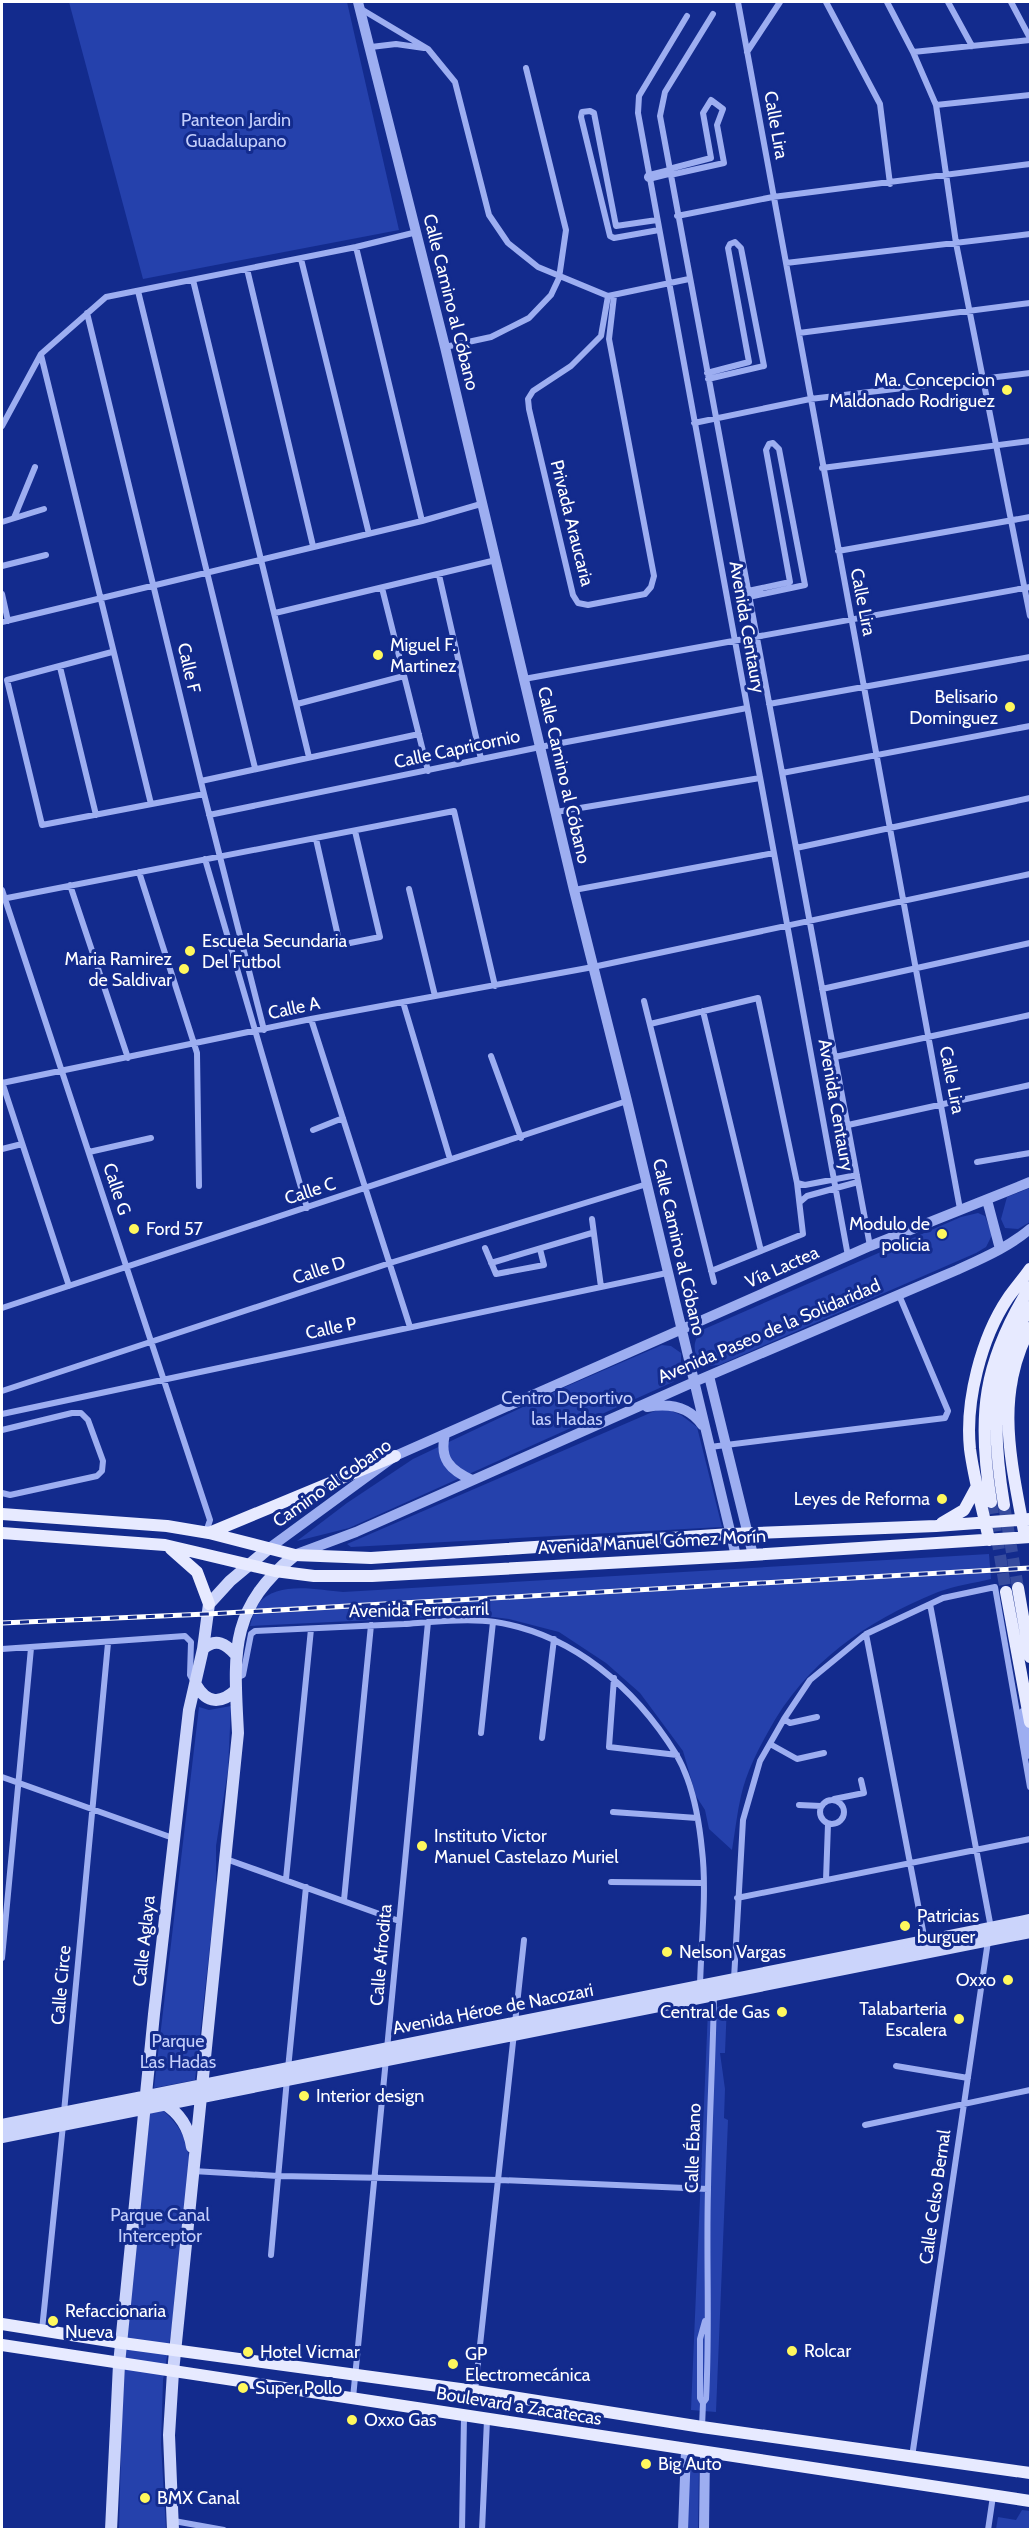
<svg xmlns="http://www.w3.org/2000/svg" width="1032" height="2531" font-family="Cabin,sans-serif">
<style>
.green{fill:#2541ac}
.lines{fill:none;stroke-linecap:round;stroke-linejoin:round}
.primary-tunnel{stroke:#364b9e;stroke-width:12;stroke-dasharray:12 6;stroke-linecap:butt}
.minor{stroke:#9daef1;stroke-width:6}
.tertiary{stroke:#9daef1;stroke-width:10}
.secondary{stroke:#cbd4fb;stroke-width:12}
.primary{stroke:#e7eaff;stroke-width:12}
.rail-casing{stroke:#fff;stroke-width:5}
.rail{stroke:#132b8d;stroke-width:3;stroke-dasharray:9;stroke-linecap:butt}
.poi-dot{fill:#fff85d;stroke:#132b8d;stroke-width:2}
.labels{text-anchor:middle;stroke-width:6;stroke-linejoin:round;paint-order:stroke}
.park-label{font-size:18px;fill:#c4cffc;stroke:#132b8d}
.street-label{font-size:18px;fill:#fff;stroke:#132b8d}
.poi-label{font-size:18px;fill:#fff;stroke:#132b8d;text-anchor:start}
</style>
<rect width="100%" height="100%" fill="#132b8d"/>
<path class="green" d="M 69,2 L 347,2 L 399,230 L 143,279 Z
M 1030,1188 L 1030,1222 L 1018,1229 L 1005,1228 L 1001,1219 L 1007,1197 Z
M 978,1213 L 985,1216 L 992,1235 L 986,1247 L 976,1253 L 719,1365 L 708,1366 L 698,1361 C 693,1348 693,1341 702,1330 L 961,1217 Z
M 662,1345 L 671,1346 L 681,1353 L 681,1372 L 673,1382 L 349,1528 L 297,1541 L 347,1503 L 413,1459 L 565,1387 Z
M 657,1410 L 669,1410 L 681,1415 L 697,1427 L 722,1527 L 351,1547 L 347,1544 Z
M 989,1554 L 991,1579 C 974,1583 954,1586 938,1592 C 865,1622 806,1662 768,1732 C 757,1752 746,1773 741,1796 C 737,1813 735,1832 732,1850 L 709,1829 L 705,1810 L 696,1796 L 683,1751 L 640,1693 L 606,1663 L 559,1632 L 509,1619 L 476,1615 L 250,1626 C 252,1619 254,1609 258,1604 C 277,1580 318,1590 343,1592 Z
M 231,1706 L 228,1770 L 216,1846 L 216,1892 L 195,2080 L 154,2088 L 199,1707 L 209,1710 Z
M 727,2004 L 725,2053 L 720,2053 L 725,2089 L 724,2118 L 728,2120 L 716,2412 L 691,2410 L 708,2010 Z
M 161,2108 C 183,2130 184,2134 191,2164 L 171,2333 L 163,2380 L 161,2444 L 166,2529 L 119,2530 L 123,2374 L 150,2111 Z
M 689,2467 L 699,2468 L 698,2529 L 686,2530 Z
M 1022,2510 L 1030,2511 L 1030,2529 L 996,2529 L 998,2517 L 1016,2520 Z"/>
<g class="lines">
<path class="primary-tunnel" d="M 991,1502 L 1006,1592
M 1004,1505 L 1018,1588"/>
<path class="minor" d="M 738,2 L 960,1209
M 826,2 L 880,104 L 890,184
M 887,2 L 913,52 L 936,105 L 956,243 L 1030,616
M 948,2 L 972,46
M 1011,2 L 1030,38
M 361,9 L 428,49 L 455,82 L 489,215 L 508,243 L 538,267 L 608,296 L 689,279
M 713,14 L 665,92 L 660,116 L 870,1246
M 687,16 L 639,96 L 638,113 L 848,1256
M 371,47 L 396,44 L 424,48
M 747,52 L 780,2
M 913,52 L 1030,40
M 936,105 L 1030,95
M 669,169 L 711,158 L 703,113 L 711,100 L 723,109 L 717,125 L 724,163 L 670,175
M 677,216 L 773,197 L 1030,164
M 657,220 L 616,226 L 594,113 L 590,111 L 582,112 L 581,117 L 610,236 L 614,238 L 659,230
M 356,247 L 422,521
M 301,259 L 369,534
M 786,263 L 1030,234
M 247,269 L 313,546
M 193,280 L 309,757
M 138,291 L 255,768
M 608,296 L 601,336 L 571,366 L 533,391 L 528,399 L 529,409 L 573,595 L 578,603 L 588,605 L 645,594 L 651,587 L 654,576 L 609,339 L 614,296
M 87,313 L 204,794 L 264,1030
M 799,333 L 1030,303
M 445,347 L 491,337 L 529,318 L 551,295 L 559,278 L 566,230 L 526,68
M 41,355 L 151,804
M 707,373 L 749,362 L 728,248 L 730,244 L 735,242 L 741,248 L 764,366 L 708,379
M 694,423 L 810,399 L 1030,373
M 2,426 L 41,354 L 106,297 L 356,247 L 417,232
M 822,468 L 1030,441
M 14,518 L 35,467
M 2,522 L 44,509
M 838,551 L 1030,517
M 2,566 L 46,555
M 439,575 L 481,759
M 382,588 L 428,771
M 748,591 L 790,582 L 766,450 L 769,444 L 773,443 L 779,449 L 805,585 L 749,597
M 2,594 L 8,621
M 275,613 L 496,560
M 2,622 L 422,521 L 481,504
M 112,652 L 7,680 L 42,825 L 204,794
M 60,667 L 96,815
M 524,679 L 1030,587
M 297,704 L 404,676
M 769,704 L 1030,657
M 782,773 L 1030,726
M 201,781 L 419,734
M 556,812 L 760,778
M 209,815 L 540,747 L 747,708
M 316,839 L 340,945 L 380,937 L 355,831
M 796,848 L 1030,798
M 205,859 L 307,1208
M 139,872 L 197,1053 L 199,1186
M 70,885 L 128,1058
M 409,889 L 435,996
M 2,890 L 210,1520 L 206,1532
M 574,890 L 774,853
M 2,899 L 454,811 L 495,986
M 822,989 L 1030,943
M 644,1001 L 714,1282
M 403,1002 L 450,1159
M 703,1011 L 761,1251
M 311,1019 L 410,1327
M 650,1024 L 758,998 L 797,1183 L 803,1234 L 711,1271
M 491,1056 L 521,1138
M 835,1057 L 1030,1015
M 2,1082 L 69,1286
M 2,1083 L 311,1019 L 593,967 L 1030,874
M 848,1125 L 1030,1085
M 313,1130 L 343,1118
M 2,1149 L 22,1144
M 89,1152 L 151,1138
M 977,1162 L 1030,1153
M 797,1183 L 805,1185 L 857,1175
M 800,1202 L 807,1196 L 858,1182
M 592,1219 L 601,1287
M 485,1248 L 496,1274 L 544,1265 L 540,1249
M 491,1263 L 592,1233
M 2,1308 L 627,1101
M 2,1391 L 390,1263 L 647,1184
M 2,1414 L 667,1273
M 2,1430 L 72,1413 L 81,1413 L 88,1420 L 103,1461 L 102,1471 L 97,1476 L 10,1495 L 2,1493
M 710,1447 L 945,1418 L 948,1411 L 899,1295
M 930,1604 L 991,1928
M 866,1634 L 925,1941
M 2,1649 L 185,1636 L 191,1642 L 190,1675 L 194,1682
M 236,1678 L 243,1675 L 251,1634 L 255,1631 C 305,1629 354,1626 404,1624 C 432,1622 468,1618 495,1622 C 573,1634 635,1688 676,1754 C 692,1781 699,1819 702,1850 C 707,1892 701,1943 700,1986
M 614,1678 L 609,1747 L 677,1755
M 784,1719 L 790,1723 L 817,1717
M 481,1733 L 493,1622
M 542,1738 L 554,1639
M 770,1744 L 797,1759 L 824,1753
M 2,1777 L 173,1838
M 834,1799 L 864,1793 L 861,1780
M820 1812a12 12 0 1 1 24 0a12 12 0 1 1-24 0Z
M 799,1805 L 821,1806
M 613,1812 L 697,1818
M 226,1859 L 399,1921
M 286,1879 L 311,1629
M 826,1880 L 828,1824
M 611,1882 L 702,1883
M 737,1898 L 1030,1839
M 344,1900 L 371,1625
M 2,1958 L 31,1648
M 734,1979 L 743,1820 L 760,1761 L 784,1719 L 810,1680 L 866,1634 L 943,1598 L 995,1587 L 1030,1787
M 515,2023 L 524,1940
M 387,2049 L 428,1622
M 896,2066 L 968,2078
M 288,2069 L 306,1887
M 64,2112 L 108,1643
M 865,2125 L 1030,2090
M 193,2171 L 278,2176 L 500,2180 L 708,2189
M 271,2255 L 287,2079
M 42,2330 L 63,2125
M 475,2391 L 514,2033
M 353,2398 L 386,2059
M 703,2403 L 700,2398 L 700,2339 L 705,2321
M 702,2427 L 703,2403 L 706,2399 C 710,2329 706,2259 708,2189 C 709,2124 713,2058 714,1993
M 912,2457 L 988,1941
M 174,2521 L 224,2530
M 462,2530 L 464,2417
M 482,2530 L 487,2420
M 988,2530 L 993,2496"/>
<path class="tertiary" d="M 358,2 L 445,347 L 574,890 L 627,1101 L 736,1556
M 649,177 L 669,172
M 987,1200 L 1000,1249
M 709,1376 L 753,1555
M 647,1407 C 669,1403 689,1406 702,1425
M 445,1434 C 439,1459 450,1470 472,1480
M 268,1549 L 395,1456 L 870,1246 L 1030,1182
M 297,1554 L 356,1532 L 694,1382 L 957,1270 C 983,1258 1009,1247 1030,1229
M 1023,1713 L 1030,1754
M 683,2530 L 686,2450
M 704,2530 L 705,2452"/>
<path class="secondary" d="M 203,1649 C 216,1637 226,1644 236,1655
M 196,1685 C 207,1704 221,1704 236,1690
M 163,2103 C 180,2113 189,2128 192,2147
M 2,2125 L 1030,1920
M 2,2137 L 1030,1932
M 111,2530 L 119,2364 L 154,2014 L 189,1710 L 203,1649 L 209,1604 L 230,1581 L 268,1549
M 173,2530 L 169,2435 L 173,2372 L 238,1733 C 234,1653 228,1609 295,1555"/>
<path class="primary" d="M 991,1502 C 977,1415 983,1363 1030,1287
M 1004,1505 C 992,1432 990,1371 1030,1307
M 2,1514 L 167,1526 L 209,1533 L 295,1555 L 371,1558 L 731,1534 L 936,1526 L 1030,1519
M 942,1523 L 964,1510 L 977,1486
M 2,1533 L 165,1545 L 275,1571 L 314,1576 L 372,1576 L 736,1556 L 1030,1537
M 209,1533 L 395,1456
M 1025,1537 C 1012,1464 993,1397 1030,1328
M 989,1540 C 983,1510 974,1480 970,1449 C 965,1402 981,1338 1008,1298 C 1015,1288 1023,1279 1030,1269
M 171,1549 L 197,1572 L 209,1604
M 1018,1588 L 1030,1657
M 1006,1592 L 1030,1722
M 2,2324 L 122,2343 L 475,2391 L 702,2427 L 1030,2473
M 2,2345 L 1030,2501"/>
<defs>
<path id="rail" d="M 2,1623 L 207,1614 L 1030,1568"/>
</defs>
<use href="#rail" class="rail-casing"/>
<use href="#rail" class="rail"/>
</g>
<g class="poi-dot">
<circle cx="1007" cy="390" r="6"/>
<circle cx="378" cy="655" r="6"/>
<circle cx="1010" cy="707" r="6"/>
<circle cx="190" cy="951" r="6"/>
<circle cx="184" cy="969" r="6"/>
<circle cx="134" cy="1229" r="6"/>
<circle cx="942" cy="1234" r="6"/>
<circle cx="942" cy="1499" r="6"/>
<circle cx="422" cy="1846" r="6"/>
<circle cx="905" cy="1926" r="6"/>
<circle cx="667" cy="1952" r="6"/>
<circle cx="1008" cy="1980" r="6"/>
<circle cx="782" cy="2012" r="6"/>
<circle cx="959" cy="2019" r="6"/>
<circle cx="304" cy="2096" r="6"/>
<circle cx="53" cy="2321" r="6"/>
<circle cx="792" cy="2351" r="6"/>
<circle cx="248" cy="2352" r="6"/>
<circle cx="453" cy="2364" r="6"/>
<circle cx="243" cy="2388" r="6"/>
<circle cx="352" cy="2420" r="6"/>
<circle cx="646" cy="2464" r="6"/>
<circle cx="145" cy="2498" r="6"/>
</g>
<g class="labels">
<g class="park-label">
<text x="236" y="126">Panteon Jardin<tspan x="236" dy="21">Guadalupano</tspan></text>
<text x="567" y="1404">Centro Deportivo<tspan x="567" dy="21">las Hadas</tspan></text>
<text x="178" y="2047">Parque<tspan x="178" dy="21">Las Hadas</tspan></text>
<text x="160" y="2221">Parque Canal<tspan x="160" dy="21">Interceptor</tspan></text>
</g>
<g class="street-label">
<text transform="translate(776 125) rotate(80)" y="6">Calle Lira</text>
<text transform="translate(451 302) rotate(76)" y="6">Calle Camino al Cóbano</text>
<text transform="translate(572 523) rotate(76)" y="6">Privada Araucaria</text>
<text transform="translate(863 602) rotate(79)" y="6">Calle Lira</text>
<text transform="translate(747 627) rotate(80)" y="6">Avenida Centaury</text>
<text transform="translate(189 668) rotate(77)" y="6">Calle F</text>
<text transform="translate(457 749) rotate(-12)" y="6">Calle Capricornio</text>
<text transform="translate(564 775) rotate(77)" y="6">Calle Camino al Cóbano</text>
<text transform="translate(294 1008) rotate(-12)" y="6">Calle A</text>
<text transform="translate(952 1080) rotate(79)" y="6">Calle Lira</text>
<text transform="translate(836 1105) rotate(80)" y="6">Avenida Centaury</text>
<text transform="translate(117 1189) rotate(72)" y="6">Calle G</text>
<text transform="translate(310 1191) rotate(-18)" y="6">Calle C</text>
<text transform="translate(679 1247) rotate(77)" y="6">Calle Camino al Cóbano</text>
<text transform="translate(782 1267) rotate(-24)" y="6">Vía Lactea</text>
<text transform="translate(319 1270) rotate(-18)" y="6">Calle D</text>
<text transform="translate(331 1328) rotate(-12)" y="6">Calle P</text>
<text transform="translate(769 1331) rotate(-23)" y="6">Avenida Paseo de la Solidaridad</text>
<text transform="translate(332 1483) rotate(-35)" y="6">Camino al Cobano</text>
<text transform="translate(652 1542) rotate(-3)" y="6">Avenida Manuel Gómez Morín</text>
<text transform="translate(419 1610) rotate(-1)" y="6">Avenida Ferrocarril</text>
<text transform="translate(144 1941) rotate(-84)" y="6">Calle Aglaya</text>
<text transform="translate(381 1955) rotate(-85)" y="6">Calle Afrodita</text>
<text transform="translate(61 1985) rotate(-85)" y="6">Calle Circe</text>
<text transform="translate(493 2009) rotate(-11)" y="6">Avenida Héroe de Nacozari</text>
<text transform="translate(693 2148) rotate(-88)" y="6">Calle Ébano</text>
<text transform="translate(935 2197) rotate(-82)" y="6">Calle Celso Bernal</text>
<text transform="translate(519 2406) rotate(9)" y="6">Boulevard a Zacatecas</text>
</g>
<g class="poi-label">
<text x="995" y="386" text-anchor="end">Ma. Concepcion<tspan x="995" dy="21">Maldonado Rodriguez</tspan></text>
<text x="390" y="651">Miguel F.<tspan x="390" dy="21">Martinez</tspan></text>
<text x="998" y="703" text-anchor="end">Belisario<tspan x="998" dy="21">Dominguez</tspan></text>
<text x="202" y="947">Escuela Secundaria<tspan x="202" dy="21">Del Futbol</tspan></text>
<text x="172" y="965" text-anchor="end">Maria Ramirez<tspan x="172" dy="21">de Saldivar</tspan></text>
<text x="930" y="1230" text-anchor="end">Modulo de<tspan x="930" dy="21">policia</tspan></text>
<text x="146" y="1235">Ford 57</text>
<text x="930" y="1505" text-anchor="end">Leyes de Reforma</text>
<text x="434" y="1842">Instituto Victor<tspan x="434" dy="21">Manuel Castelazo Muriel</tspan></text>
<text x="917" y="1922">Patricias<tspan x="917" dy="21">burguer</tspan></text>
<text x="679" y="1958">Nelson Vargas</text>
<text x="996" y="1986" text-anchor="end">Oxxo</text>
<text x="947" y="2015" text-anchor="end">Talabarteria<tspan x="947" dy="21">Escalera</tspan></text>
<text x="770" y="2018" text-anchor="end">Central de Gas</text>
<text x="316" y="2102">Interior design</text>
<text x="65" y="2317">Refaccionaria<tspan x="65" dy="21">Nueva</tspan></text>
<text x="804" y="2357">Rolcar</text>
<text x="260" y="2358">Hotel Vicmar</text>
<text x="465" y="2360">GP<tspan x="465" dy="21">Electromecánica</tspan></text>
<text x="255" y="2394">Super Pollo</text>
<text x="364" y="2426">Oxxo Gas</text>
<text x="658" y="2470">Big Auto</text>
<text x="157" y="2504">BMX Canal</text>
</g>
</g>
<rect width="1032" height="2531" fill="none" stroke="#ffffff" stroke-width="6"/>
</svg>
